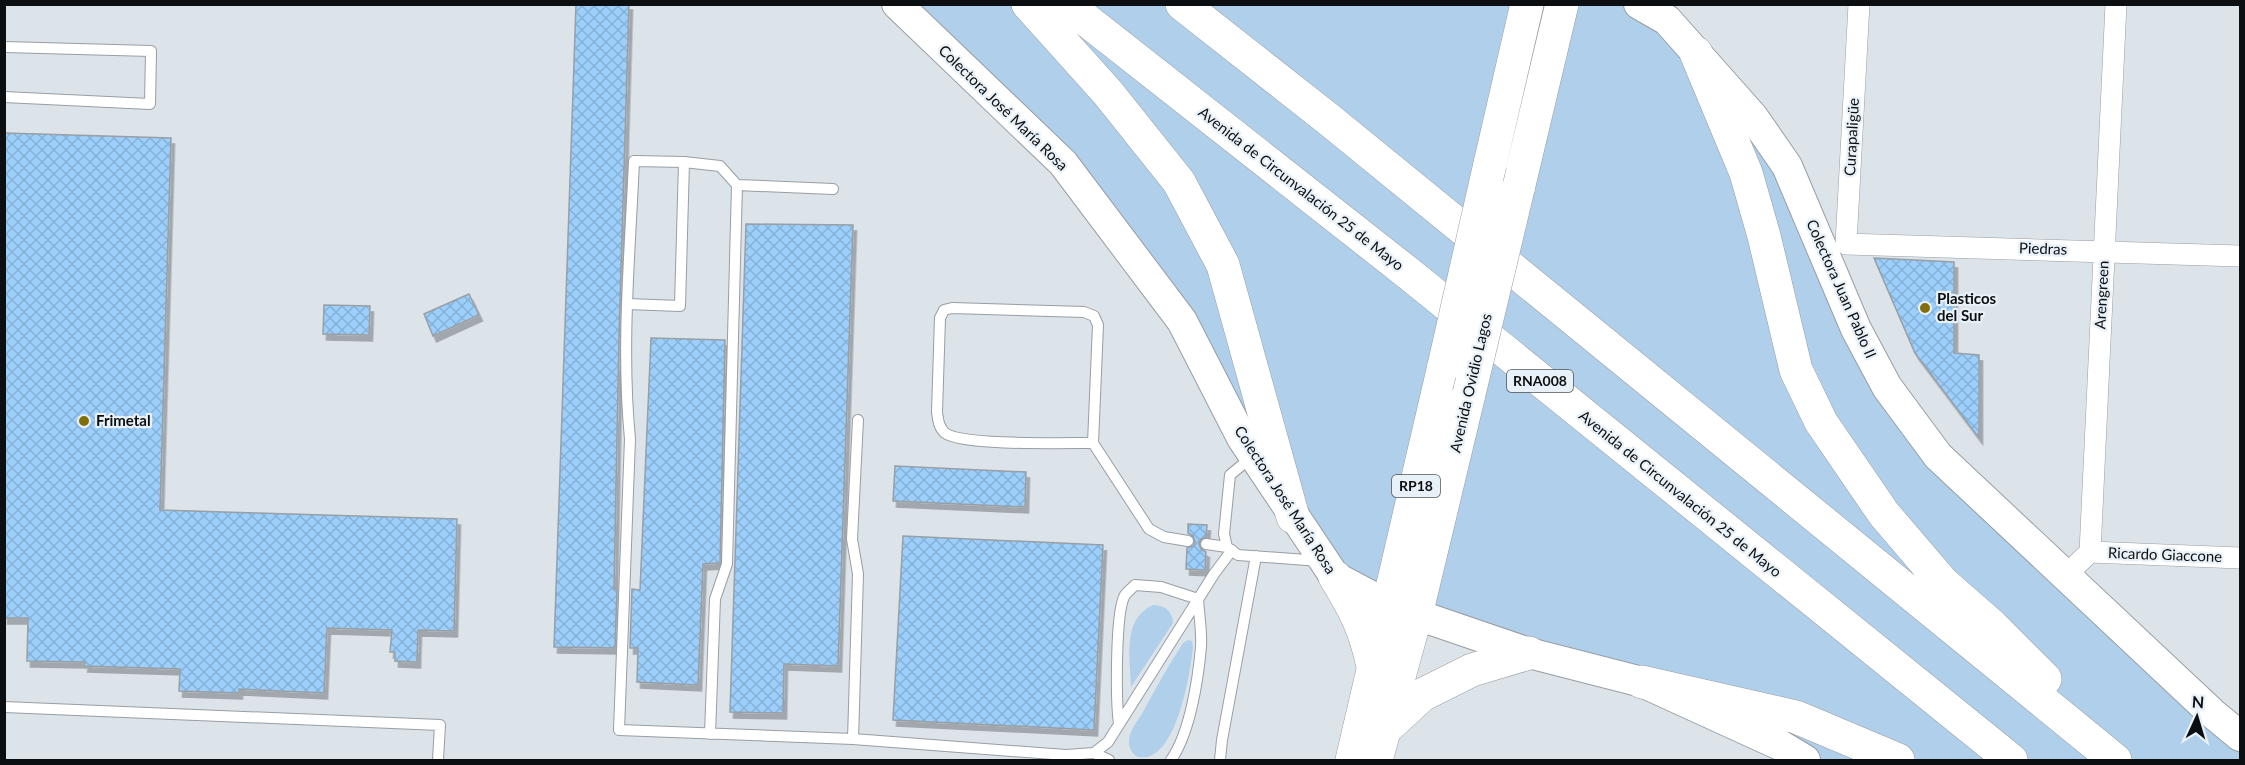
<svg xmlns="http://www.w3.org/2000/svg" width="2245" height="765" font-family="Lato,sans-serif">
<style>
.grass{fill:#b0cfeb}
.building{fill:url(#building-cross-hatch);stroke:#989fa5;stroke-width:1.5;filter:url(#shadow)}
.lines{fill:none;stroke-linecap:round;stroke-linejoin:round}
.service-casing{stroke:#979ea4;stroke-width:12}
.minor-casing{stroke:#979ea4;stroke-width:22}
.secondary-casing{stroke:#979ea4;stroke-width:32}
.primary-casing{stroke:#979ea4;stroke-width:34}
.motorway-casing{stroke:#979ea4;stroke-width:34}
.service{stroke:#fff;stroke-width:10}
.minor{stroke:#fff;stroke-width:21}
.secondary{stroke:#fff;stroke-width:30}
.primary{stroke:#fff;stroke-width:33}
.motorway{stroke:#fff;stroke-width:33}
.primary-bridge-casing{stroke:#979ea4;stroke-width:34;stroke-linecap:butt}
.primary-bridge{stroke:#fff;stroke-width:33}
.poi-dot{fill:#826e0b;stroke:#e9f1f8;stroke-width:2}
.labels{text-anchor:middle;stroke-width:4.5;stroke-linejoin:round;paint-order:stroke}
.shield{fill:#e9f1f8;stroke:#4e5356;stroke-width:1.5}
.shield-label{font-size:14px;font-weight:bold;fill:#0c0f11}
.street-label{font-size:15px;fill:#0c0f11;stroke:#e9f1f8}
.poi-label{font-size:15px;font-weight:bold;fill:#0c0f11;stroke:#e9f1f8;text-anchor:start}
</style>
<defs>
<pattern id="building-cross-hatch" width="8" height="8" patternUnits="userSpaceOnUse" patternTransform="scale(1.5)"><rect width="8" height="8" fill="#9ccffc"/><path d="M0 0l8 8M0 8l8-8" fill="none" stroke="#85b1d7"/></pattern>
<filter id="shadow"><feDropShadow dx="3.5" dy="6" stdDeviation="0" flood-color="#0004"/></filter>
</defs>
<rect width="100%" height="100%" fill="#dce4ea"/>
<path class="grass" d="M 1639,4 L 1753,117 L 1887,387 L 2240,736 L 2240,760 L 1805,760 L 1335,577 L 1063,163 L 897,5 Z
M 1153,605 C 1164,605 1173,611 1173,623 L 1131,687 C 1130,658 1122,619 1153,605 Z
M 1188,640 L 1192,641 L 1193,647 C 1191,668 1177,765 1138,757 C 1133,755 1129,748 1129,743 C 1128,731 1139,720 1144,710 C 1156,687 1169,665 1183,643 Z"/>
<path class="building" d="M 576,4 L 629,4 L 619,335 L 614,589 L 617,589 L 615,648 L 554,647 Z
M 4,133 L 171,138 L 160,510 L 457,519 L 454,631 L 418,630 L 417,662 L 395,661 L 395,652 L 390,652 L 392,630 L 327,628 L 324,693 L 239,689 L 239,693 L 179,691 L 180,669 L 84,666 L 85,662 L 27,661 L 28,618 L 4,618 Z
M 746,224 L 853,225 L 838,666 L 784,664 L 783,713 L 730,712 Z
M 1874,258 L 1954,262 L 1954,353 L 1979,355 L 1979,438 L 1915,353 Z
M 469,294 L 479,315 L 433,336 L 424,314 Z
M 324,305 L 370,306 L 369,335 L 323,334 Z
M 651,338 L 725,340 L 720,563 L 703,564 L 698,685 L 637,682 L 638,648 L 630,648 L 632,589 L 640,590 Z
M 895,466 L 1026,472 L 1025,507 L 893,501 Z
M 1188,524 L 1207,525 L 1206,537 L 1201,539 L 1199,544 L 1201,549 L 1206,552 L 1205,570 L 1186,569 L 1187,548 L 1193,546 L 1195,542 L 1193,536 L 1188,533 Z
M 903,536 L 1103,545 L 1094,730 L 893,720 Z"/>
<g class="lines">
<defs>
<path id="service" d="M 4,47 L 151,51 L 150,104 L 4,97
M 833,189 L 737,185 L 720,166 L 684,162 L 634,161 C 630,253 621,347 630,439 L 619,730 L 853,739 L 1066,755 L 1094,753 L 1108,742 L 1214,574 L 1232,550
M 628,304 L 680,306 L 684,162
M 1093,443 C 1067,443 962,446 945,433 C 939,428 938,420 937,412 L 940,318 L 944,310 L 952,308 L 1084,312 L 1094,316 L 1098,325 L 1093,443 L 1149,529 L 1164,537 L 1188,541
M 1206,544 L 1227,547 L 1238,555 L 1320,561
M 1227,547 L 1224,534 L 1230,475 L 1253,456
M 4,707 L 440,725 L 438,760
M 1119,724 C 1116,703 1115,611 1125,595 C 1128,591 1132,588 1135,585 L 1161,587 L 1198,599 C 1199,615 1202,631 1201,647 C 1198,680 1190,733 1171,760
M 710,734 L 715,599 L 727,564 L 737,185
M 853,739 L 858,574 L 852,539 L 858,420
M 1094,753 L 1109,760
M 1220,760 L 1222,740 L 1256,556"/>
<path id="minor" d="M 1846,244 L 2240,256
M 1846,244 L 1859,4
M 2090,552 L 2240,558
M 2066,575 L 2090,552 L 2116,4"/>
<path id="secondary" d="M 897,4 L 1063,163 L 1182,321 L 1242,438 L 1335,577 L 1388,605 L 1529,653 L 1642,682 L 1780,745 L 1805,760
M 1639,4 L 1667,20 L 1753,117 L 1787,166 L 1856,329 L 1887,387 L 1938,456 L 2212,713 L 2240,736"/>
<path id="primary" d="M 1490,164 L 1527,4
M 1518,189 L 1562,4
M 1335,577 C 1355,609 1365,629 1373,666
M 1384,730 L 1422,695 L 1472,670 L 1529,653
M 1352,760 L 1444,366
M 1376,760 L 1416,615 L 1469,394"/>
<path id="motorway" d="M 1028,4 L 1108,93 L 1179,182 L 1223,265 L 1293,517
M 1066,4 L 1408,273 L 2011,760
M 1182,4 L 1327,118 L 2115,760
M 1696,53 L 1746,173 L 1764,236 L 1796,370 L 1821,422 L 1884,514 L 1943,583 L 1991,625 L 2045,679
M 1642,682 L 1796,717 L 1898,760"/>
</defs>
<use href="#service" class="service-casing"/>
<use href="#minor" class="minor-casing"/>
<use href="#secondary" class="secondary-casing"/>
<use href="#primary" class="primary-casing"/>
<use href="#motorway" class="motorway-casing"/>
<use href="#service" class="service"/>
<use href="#minor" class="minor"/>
<use href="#secondary" class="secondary"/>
<use href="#primary" class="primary"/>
<use href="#motorway" class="motorway"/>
<defs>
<path id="primary-bridge" d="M 1444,366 L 1490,164
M 1469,394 L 1518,189"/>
</defs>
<use href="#primary-bridge" class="primary-bridge-casing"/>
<use href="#primary-bridge" class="primary-bridge"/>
</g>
<g class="poi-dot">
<circle cx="1925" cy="308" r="6"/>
<circle cx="84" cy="421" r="6"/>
</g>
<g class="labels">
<g class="shield">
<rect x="1507" y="370" width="66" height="22" rx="4.5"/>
<rect x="1392" y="475" width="48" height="22" rx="4.5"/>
</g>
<g class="shield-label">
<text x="1540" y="386">RNA008</text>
<text x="1416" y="491">RP18</text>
</g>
<g class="street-label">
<text transform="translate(1003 108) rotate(44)" y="5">Colectora José María Rosa</text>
<text transform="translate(1852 137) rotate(-87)" y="5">Curapaligüe</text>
<text transform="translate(1301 189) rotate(38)" y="5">Avenida de Circunvalación 25 de Mayo</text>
<text transform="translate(2043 249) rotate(2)" y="5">Piedras</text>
<text transform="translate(1841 289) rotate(66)" y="5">Colectora Juan Pablo II</text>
<text transform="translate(2102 295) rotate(-87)" y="5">Arengreen</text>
<text transform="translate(1471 383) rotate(-77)" y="5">Avenida Ovidio Lagos</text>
<text transform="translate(1680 494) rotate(39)" y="5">Avenida de Circunvalación 25 de Mayo</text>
<text transform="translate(1285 500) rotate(57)" y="5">Colectora José María Rosa</text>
<text transform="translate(2165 555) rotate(2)" y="5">Ricardo Giaccone</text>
</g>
<g class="poi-label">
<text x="1937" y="304">Plasticos<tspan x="1937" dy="17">del Sur</tspan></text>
<text x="96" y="426">Frimetal</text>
</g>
</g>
<rect width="2245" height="765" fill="none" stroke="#0c0f11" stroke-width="12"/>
<g transform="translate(2197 717) rotate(4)" stroke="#e9f1f8" stroke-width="4.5" paint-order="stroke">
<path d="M0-4.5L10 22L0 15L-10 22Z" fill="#0c0f11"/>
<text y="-9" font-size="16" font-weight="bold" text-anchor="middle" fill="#0c0f11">N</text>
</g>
</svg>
